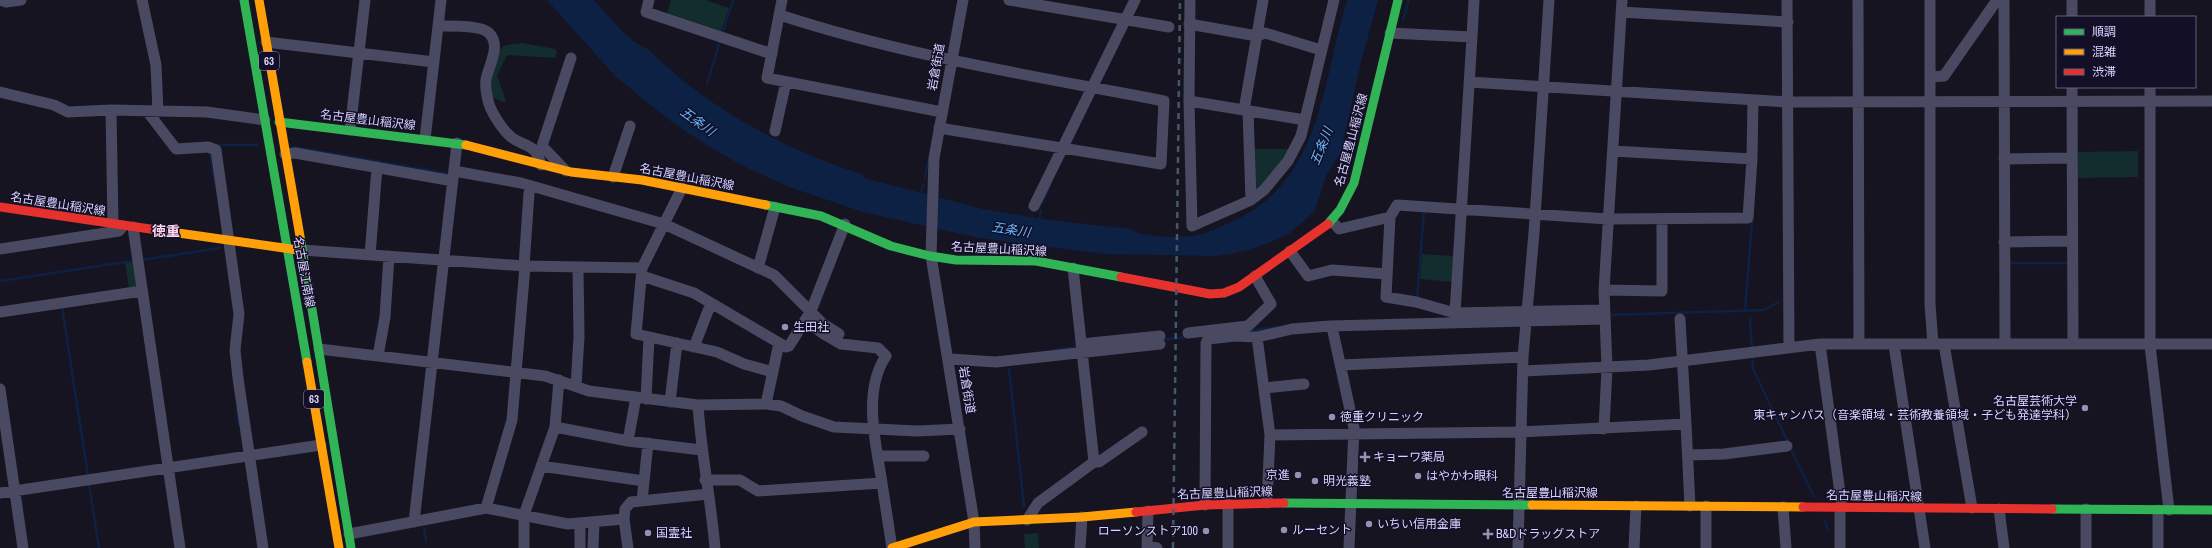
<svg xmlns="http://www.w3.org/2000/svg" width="2212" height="548" font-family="'Archivo Narrow','Noto Sans JP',sans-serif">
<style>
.green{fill:#132c2d}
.water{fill:#0d2144}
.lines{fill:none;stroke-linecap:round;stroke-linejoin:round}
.stream{stroke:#0d2144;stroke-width:2.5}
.street{stroke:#4a4962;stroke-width:11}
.fast{stroke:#30b455;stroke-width:9}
.slow{stroke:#ff9f0a;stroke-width:9}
.jam{stroke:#e5322d;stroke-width:9}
.rail{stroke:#43596b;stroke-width:2.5;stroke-dasharray:6 5;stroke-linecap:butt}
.poi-dot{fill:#9591b1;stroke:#130f26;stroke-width:1.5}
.labels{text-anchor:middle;stroke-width:3;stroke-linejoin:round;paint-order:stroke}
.shield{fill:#130f26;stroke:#9e99be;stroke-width:1}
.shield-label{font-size:11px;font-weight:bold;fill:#d9d4ff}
.street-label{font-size:12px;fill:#d9d4ff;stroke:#130f26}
.poi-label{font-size:12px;fill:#d9d4ff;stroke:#130f26;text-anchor:start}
.water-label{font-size:13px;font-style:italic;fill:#62b6ff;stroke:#130f26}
.quarter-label{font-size:14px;font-weight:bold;fill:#ffd6f0;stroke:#130f26}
</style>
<rect width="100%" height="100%" fill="#161421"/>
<path class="green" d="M 671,0 L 706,0 L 729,8 L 721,31 L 667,13 Z
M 522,43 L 555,49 L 557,52 L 555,58 L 507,55 L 497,75 L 506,101 L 503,102 L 492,97 C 490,85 492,53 504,46 C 508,44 517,44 522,43 Z
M 1253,149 L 1292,149 L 1254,194 Z
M 2138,151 L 2138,177 L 2078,178 L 2078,152 Z
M 1422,254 L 1455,256 L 1453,282 L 1420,279 Z
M 133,262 L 137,286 L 129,289 L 125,263 Z
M 1038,533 L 1039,548 L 1025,548 L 1024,534 Z"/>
<path class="water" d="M 547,0 L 594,0 C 609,16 627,41 648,49 C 708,109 784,149 864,175 L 864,178 L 983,209 L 1042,219 L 1130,229 C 1141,237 1177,238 1192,236 C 1207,234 1217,228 1231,222 C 1322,182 1322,83 1347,0 L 1378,0 L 1361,62 L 1341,152 L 1326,176 L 1315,211 L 1290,233 L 1271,242 L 1245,251 L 1218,256 L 1104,254 L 979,238 L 863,212 L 789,187 L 743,166 L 708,146 L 669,120 L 615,76 Z"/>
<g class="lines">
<path class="stream" d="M 1403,20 L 1409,0
M 723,32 L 733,0
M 707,84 L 720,41
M 216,145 L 257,145
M 294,147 L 450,174
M 210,152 L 215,183
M 925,177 L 928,162
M 919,196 L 924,185
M 1042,203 L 1049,187
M 1039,221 L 1041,211
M 141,260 L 220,248
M 2008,263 L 2069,263
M 0,281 L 132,261
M 1417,299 L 1424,211 L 1426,211
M 62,307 L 88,476
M 1745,310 L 1752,222
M 1608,315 L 1764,310 L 1779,302
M 1750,319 L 1752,349
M 1249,331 L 1277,327
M 1161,340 L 1188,337
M 1054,350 L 1077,347
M 1752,356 L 1753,369 L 1788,442
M 1009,369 L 1024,506
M 237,409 L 239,424
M 1790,447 L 1814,497
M 89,484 L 99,548
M 1824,519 L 1828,530
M 424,528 L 426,541"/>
<path class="street" d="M 0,0 L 6,2 L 21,0
M 142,0 L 156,65 L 158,112
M 649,0 L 646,12 L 772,54
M 782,0 L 767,78 L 942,112
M 963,0 L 934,158 L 931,256 L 974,522 L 975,548
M 1009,0 L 1169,27
M 1190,0 L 1189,101 L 1192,226 L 1251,200 L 1264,190 L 1288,161 L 1301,136 L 1334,0
M 1787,0 L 1789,348
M 1858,0 L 1859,344
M 1930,0 L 1930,304 L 1933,344
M 2004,0 L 2005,344
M 1621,12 L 1788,22
M 780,15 C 905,56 1035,76 1164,101 L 1161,164 L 939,128
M 2072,17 L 2072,0
M 2150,17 L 2150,0
M 1189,24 L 1257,36 L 1265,33 L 1321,50
M 438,26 C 451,26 481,25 489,33 C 502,46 488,66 486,80 C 485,86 487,98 489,104 C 492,113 502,129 509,135 C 521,148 535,140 541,165
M 1390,33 L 1472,37 L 1455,313
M 1472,37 L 1474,0
M 266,42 L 434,62
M 1931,77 L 1944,76 L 1997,0
M 1469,82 L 1788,102 L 2212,101
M 2072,87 L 2073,344
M 2150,87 L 2150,345 L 2169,510
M 0,92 L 54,105 L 68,112 L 111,110 L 207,112 L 265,120
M 1189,101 L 1305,120
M 111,110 L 113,224
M 1244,110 L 1263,0
M 147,111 L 176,149 L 208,147 L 216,150 L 239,314 L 235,350 L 238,378 L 263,548
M 1248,111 L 1251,200
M 350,130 L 365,0
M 775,131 L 786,82
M 425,139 L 441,0
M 1613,151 L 1752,159
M 285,154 L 295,153 L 453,181
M 2004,159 L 2072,158
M 454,171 L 521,183 L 664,224 L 774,275 L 823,324 L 839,334
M 566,171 L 542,146 L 571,58
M 613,177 L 630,126
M 682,188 L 642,268 L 636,334 L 717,352 L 744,364 L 773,372
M 1034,206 L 1135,0
M 1390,217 L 1386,297 L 1416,302 L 1455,313 L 1604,310
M 1332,221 L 1339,229 L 1390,217 L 1397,205 L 1608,219 L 1748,218 L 1752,159 L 1753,100
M 133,227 L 180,548
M 2004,242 L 2072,241
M 0,249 L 119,231 L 123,226
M 302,250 L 525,266 L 642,268
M 1290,251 L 1308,276 L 1332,270 L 1387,274
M 370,255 L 377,167
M 524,266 L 529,193
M 758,268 L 775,207
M 642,276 L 694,293 L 786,347 L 789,346 L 811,311 L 845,224
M 1604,290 L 1662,291 L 1662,219
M 0,312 L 142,291
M 1680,319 L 1686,424
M 805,320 L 822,333 L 841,344 L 878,348 L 886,356 C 862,392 876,443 882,483
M 1332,327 L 1354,428 L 1349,548
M 1188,333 L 1248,326 L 1271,304 L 1255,276
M 1257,337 L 1270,435
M 1081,344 L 1160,336
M 1820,344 L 1842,508
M 1944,344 L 1972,508
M 1894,345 L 1925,548
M 694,347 L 711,303
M 319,349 L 545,376 L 589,391 L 698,405 L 766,404 L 781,406 L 802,416 L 834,427 L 917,431 L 960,429
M 378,356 L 385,317 L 389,256
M 949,359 L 996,362 L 1160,344
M 1341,365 L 1523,357
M 1523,371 L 1649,365 L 1820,344 L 2212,344
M 576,386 L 579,337 L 578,268
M 1264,388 L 1304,384
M 0,389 L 23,548
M 646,399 L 649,337
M 670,402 L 677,343
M 766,404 L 779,343
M 698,405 C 701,453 711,500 715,548
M 555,427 L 628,441 L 701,450
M 1604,429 L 1607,368 L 1604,290 L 1622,0
M 628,441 L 636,397
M 1688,455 L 1724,454 L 1787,446
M 878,456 L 924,456
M 1094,462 L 1099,462 L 1142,432
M 541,466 L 644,481
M 705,480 L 740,480 L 758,491 L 882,483 L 892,548
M 0,493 L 321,445
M 642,501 L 648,443
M 1267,503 L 1270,435 L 1520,432 L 1686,424 L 1690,506
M 1205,505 L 1206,343 L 1208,339 L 1235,336 L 1257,337 L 1292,329 L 1330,326 L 1604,319
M 1706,506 L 1706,548
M 1783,507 L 1786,548
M 486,508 L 512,420 L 525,266
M 1840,508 L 1840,548
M 1999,509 L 2004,548
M 2086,509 L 2086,548
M 2158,510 L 2158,548
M 1148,511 L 1147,546 L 1157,548
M 624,519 L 625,509 L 631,502 L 708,494
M 1027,520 L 1038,503 L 1094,462 L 1073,268
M 414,522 L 457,143
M 349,534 L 486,508 L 568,524 L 624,519 L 628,548
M 524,548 L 524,515 L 555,427 L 559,380
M 580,548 L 580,523
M 593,548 L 594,522
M 1080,548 L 1082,517
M 1228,548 L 1228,504
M 1518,548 L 1523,357 L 1534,233 L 1549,0
M 1634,548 L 1636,506"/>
<path class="fast" d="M 244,0 L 307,362
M 279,122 L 466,145
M 766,205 L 821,216 L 891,246 L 930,256 L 956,260 L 1036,261 L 1121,277
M 1328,224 L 1340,210 L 1354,183 L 1398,0
M 301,242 L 351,548
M 1284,503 L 1532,505
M 2052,509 L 2212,510"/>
<path class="slow" d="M 259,0 L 301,242
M 466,145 L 571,172 L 642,180 L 766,205
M 157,230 L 298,250
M 307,362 L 339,548
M 1532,505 L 1803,507
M 892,548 L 974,522 L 1082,517 L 1136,512"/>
<path class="jam" d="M 0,207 L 157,230
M 1121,277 L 1210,294 L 1224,293 L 1239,287 L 1328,224
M 1803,507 L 2052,509
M 1136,512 L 1205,505 L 1284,503"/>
<path class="rail" d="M 1173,548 L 1180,0"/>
</g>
<g class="poi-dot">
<circle cx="785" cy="327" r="4"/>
<circle cx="2085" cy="408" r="4"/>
<circle cx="1332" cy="417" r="4"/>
<path d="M1363 451h4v4h4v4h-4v4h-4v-4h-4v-4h4z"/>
<circle cx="1298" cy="475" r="4"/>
<circle cx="1418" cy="476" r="4"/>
<circle cx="1315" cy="481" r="4"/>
<circle cx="1369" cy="524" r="4"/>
<circle cx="1284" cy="530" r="4"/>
<circle cx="1206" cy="531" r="4"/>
<circle cx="648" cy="533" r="4"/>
<path d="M1486 528h4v4h4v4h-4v4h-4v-4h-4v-4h4z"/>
</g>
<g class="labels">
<g class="shield">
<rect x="259" y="52" width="20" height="18" rx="3"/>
<rect x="304" y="390" width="20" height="18" rx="3"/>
</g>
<g class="shield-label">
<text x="269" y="65">63</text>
<text x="314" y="403">63</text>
</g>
<g class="street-label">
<text transform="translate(936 67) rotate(-80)" y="4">岩倉街道</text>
<text transform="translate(368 120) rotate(7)" y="4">名古屋豊山稲沢線</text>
<text transform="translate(1351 140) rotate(-75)" y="4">名古屋豊山稲沢線</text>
<text transform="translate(687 177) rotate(11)" y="4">名古屋豊山稲沢線</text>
<text transform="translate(58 204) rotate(9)" y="4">名古屋豊山稲沢線</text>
<text transform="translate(999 249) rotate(3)" y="4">名古屋豊山稲沢線</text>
<text transform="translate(304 272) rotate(80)" y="4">名古屋江南線</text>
<text transform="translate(967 390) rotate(81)" y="4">岩倉街道</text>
<text transform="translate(1225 493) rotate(-2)" y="4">名古屋豊山稲沢線</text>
<text x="1550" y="497">名古屋豊山稲沢線</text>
<text transform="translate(1874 496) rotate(1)" y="4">名古屋豊山稲沢線</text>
</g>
<g class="poi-label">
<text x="793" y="331">生田社</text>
<text x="2077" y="405" text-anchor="end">名古屋芸術大学<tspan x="2077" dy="14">東キャンパス（音楽領域・芸術教養領域・子ども発達学科）</tspan></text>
<text x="1340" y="421">徳重クリニック</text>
<text x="1373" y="461">キョーワ薬局</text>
<text x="1290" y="479" text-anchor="end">京進</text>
<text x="1426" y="480">はやかわ眼科</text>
<text x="1323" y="485">明光義塾</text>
<text x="1377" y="528">いちい信用金庫</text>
<text x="1292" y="534">ルーセント</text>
<text x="1198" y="535" text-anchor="end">ローソンストア100</text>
<text x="656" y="537">国霊社</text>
<text x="1496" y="538">B&amp;Dドラッグストア</text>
</g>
<g class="water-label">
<text transform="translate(698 121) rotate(36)" y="5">五条川</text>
<text transform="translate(1321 146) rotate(-68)" y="5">五条川</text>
<text transform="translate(1011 229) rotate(9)" y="5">五条川</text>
</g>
<g class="quarter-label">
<text x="166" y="236">徳重</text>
</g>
</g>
<rect x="2056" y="16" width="140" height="72" fill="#130f26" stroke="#625e7d"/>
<rect x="2064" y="29" width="20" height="6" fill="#30b455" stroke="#625e7d"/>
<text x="2092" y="36" font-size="12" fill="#d9d4ff">順調</text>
<rect x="2064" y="49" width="20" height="6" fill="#ff9f0a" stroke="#625e7d"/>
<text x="2092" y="56" font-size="12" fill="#d9d4ff">混雑</text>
<rect x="2064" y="69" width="20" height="6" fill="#e5322d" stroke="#625e7d"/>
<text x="2092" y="76" font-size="12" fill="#d9d4ff">渋滞</text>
</svg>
